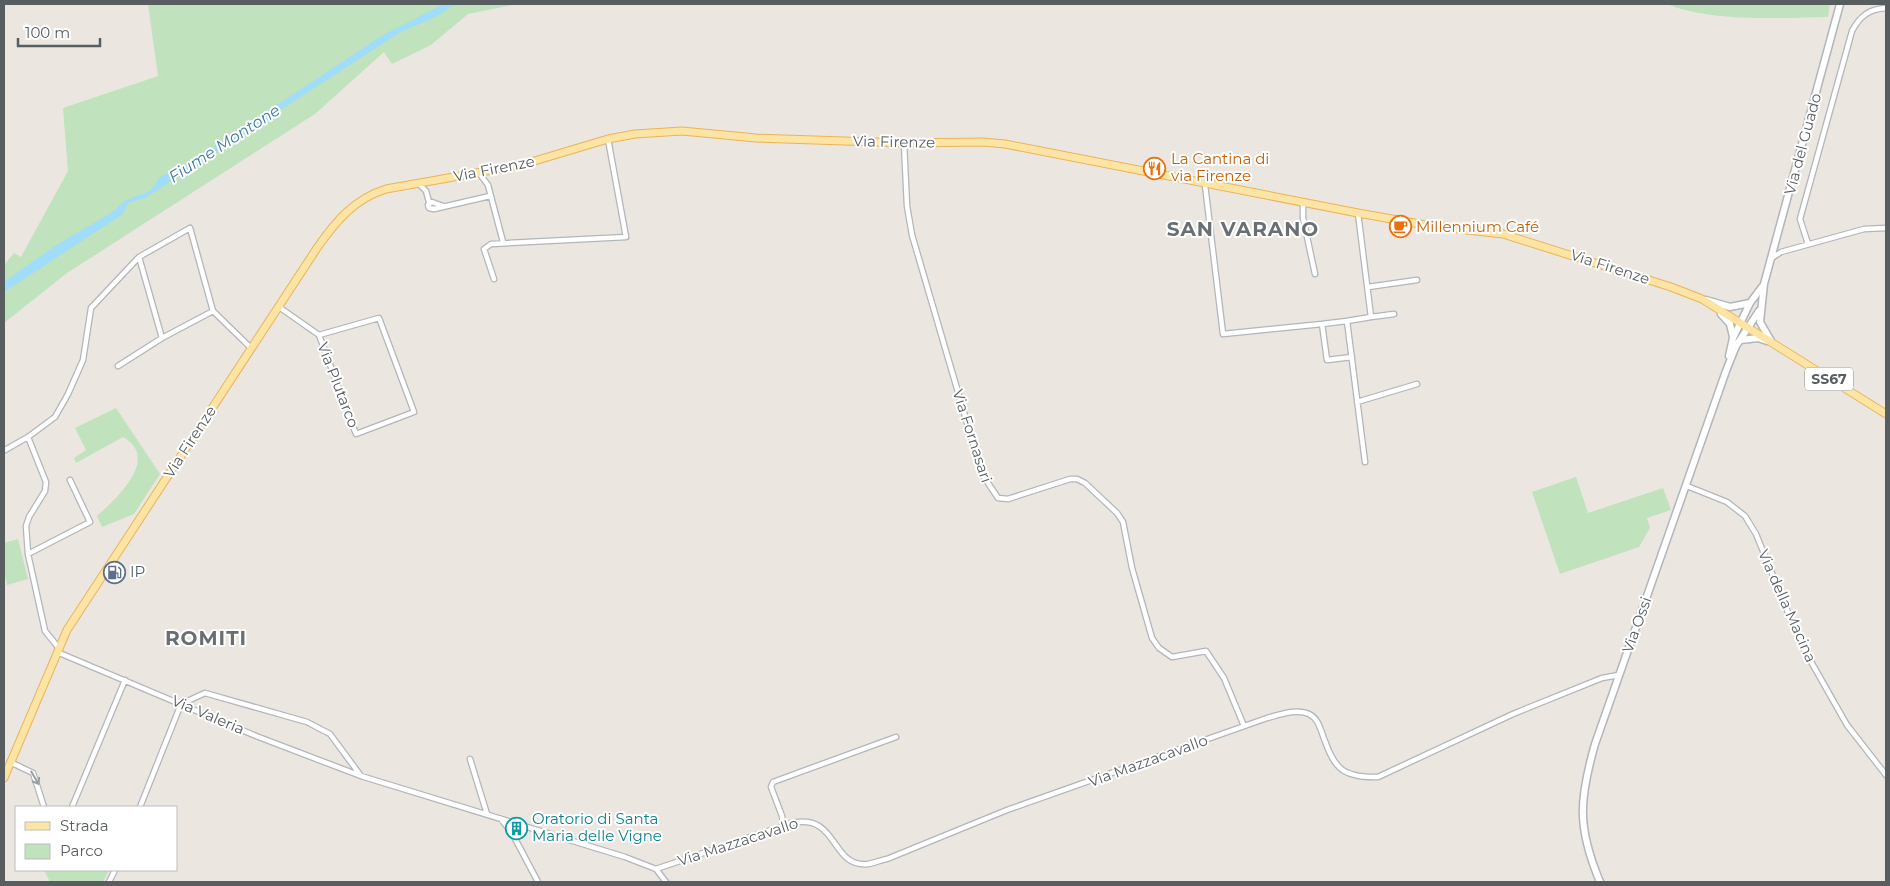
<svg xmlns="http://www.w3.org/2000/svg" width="1890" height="886" font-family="Montserrat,sans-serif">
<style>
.green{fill:#c0e2bc}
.water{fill:#9fddfb}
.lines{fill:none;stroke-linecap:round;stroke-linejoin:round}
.street-casing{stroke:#b2b6ba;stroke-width:7}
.secondary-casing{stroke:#b1b6ba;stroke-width:9}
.primary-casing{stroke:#ebb359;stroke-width:9}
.street{stroke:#fff;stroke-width:4.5}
.secondary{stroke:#fff;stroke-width:6}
.primary{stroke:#fbe4a4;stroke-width:7}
.oneway{stroke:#9b9ea0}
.labels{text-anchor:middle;stroke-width:4;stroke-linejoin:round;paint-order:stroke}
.shield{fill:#fff;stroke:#8a8e90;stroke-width:1}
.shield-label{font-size:14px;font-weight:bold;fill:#585d60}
.street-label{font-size:15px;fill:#585d60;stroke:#fff}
.food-label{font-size:15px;fill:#c56008;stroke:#fff;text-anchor:start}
.service-label{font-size:15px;fill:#4e5e75;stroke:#fff;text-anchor:start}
.culture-label{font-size:15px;fill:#0d838f;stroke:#fff;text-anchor:start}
.water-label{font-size:16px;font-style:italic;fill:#3c79a3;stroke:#fff}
.district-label{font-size:20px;font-weight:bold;letter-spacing:1px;fill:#696f72;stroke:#fff}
</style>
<rect width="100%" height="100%" fill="#ebe7e0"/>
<path class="green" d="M 148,4 L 518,4 L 468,14 L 431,45 L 392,64 L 384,52 L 315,114 L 67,273 L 4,323 L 4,265 L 14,253 L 21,257 L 68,171 L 63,108 L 158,76 Z
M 1667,4 L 1830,4 L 1828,17 C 1782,18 1709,22 1667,4 Z
M 116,408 L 160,474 L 134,514 L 102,527 L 97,516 C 116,499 161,458 123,437 L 76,463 L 74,458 L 86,450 L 75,428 Z
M 1576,477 L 1588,513 L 1663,488 L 1671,510 L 1647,518 L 1650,528 L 1639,547 L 1560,574 L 1532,492 Z
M 18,539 L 28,579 L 7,585 L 4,571 L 4,543 Z
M 44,870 L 109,870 L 103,882 L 50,882 Z"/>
<path class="water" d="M 444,4 L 455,4 L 437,16 L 399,33 L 145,198 L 128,203 L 123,214 L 4,292 L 4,282 L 55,246 L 114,211 L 124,201 L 150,191 L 161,176 L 179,170 L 383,35 Z"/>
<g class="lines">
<defs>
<path id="street" d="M 904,143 L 907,206 L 912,235 L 982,474 L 998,498 L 1008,499 L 1070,479 L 1077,479 L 1085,483 L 1117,513 L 1123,522 L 1132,568 L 1152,638 L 1159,648 L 1172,657 L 1206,651 L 1224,678 L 1244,726
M 479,173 L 488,185 L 503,242
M 418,183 L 426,191 L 429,202
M 1205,185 L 1223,334 L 1322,324
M 1303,203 L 1303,218 L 1315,274
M 443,206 L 432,202 L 428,205 L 429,208 L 434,209 L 490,196
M 1358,213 L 1371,317 L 1394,314
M 1808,244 L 1800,219 L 1852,31 C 1860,16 1869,9 1886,8
M 139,257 L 162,338
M 1772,258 L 1781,252 L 1864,229 L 1886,228
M 494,279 L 484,249 L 491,244 L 626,237 L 608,139
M 1368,287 L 1417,280
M 279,307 L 319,335
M 379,318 L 414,412 L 356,434 L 319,335 Z
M 1347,321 L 1322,324 L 1327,360 L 1352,357
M 118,366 L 162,338 L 213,311
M 1357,402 L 1417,384
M 5,450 L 28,437
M 1365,462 L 1347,321 L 1371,317
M 1687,486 L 1727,502 L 1745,516 L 1756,534 L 1801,644 L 1847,725 L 1886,775
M 28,554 L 90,522 L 70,480
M 58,647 L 45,631 L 28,554 L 26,526 L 29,517 L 45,491 L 46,482 L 28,437 L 55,417 L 68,394 L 83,360 L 91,308 L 139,257 L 190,228 L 213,311 L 251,348
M 57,652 L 256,736 L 361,776 L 625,857 L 656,869 L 666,882
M 470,759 L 487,814
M 10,762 L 33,773 L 44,807
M 72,807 L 125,680
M 140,807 L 181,704 L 205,693 L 307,722 L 330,734 L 361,776
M 501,819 L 512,833 L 538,882
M 783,826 L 782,816 L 771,787 L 773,782 L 896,737
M 656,869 L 792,823 C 839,813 830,868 868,864 C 874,863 881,860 887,859 L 1007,810 L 1267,718 C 1279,715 1297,708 1309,714 C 1317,718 1319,725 1322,733 C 1334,767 1340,778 1378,777 L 1513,714 L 1602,678 L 1619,675
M 109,882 L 115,870"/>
<path id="secondary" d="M 1706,300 L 1730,307 L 1750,303
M 1721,314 L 1730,324 L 1733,337
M 1741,340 L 1758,338 L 1767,341
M 1771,341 L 1760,322 L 1764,284 L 1840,4
M 1729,356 L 1733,338 L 1750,303 L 1762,287
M 1600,882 C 1577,827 1579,800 1595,744 L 1726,371 L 1736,346 L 1759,311"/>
<path id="primary" d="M 4,778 L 67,630 L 317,248 C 336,221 354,199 386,189 L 521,165 L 608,139 L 635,134 L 682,131 L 756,138 L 904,143 L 983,142 L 1005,144 L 1358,213 L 1431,226 L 1503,234 L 1671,287 L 1702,299 L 1886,414"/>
</defs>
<use href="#street" class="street-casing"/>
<use href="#secondary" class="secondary-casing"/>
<use href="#primary" class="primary-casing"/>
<use href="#street" class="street"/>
<use href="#secondary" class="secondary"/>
<use href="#primary" class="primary"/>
</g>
<defs><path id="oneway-shaft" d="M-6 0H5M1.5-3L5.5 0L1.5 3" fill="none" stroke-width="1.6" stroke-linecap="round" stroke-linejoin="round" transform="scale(1.25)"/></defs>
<use class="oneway" href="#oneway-shaft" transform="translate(35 778) rotate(60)"/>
<defs>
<symbol id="restaurant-ring" viewBox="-11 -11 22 22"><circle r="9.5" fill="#fff" stroke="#e8710a" stroke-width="1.5"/><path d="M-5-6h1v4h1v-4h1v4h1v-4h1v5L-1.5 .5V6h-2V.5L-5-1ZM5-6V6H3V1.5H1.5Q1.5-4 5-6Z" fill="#e8710a"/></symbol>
<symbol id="cafe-ring" viewBox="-11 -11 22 22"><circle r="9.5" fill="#fff" stroke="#e8710a" stroke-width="1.5"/><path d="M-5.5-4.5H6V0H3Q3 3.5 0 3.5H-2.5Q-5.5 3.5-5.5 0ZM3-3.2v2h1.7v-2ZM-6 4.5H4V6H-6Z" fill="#e8710a"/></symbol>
<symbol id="fuel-ring" viewBox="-11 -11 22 22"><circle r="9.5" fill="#fff" stroke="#5c6f8a" stroke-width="1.5"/><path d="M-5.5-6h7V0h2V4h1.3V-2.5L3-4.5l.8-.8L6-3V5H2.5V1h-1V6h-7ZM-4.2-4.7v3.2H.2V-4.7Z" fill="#5c6f8a"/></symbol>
<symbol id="building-ring" viewBox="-11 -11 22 22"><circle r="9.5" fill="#fff" stroke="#0f9aa8" stroke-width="1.5"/><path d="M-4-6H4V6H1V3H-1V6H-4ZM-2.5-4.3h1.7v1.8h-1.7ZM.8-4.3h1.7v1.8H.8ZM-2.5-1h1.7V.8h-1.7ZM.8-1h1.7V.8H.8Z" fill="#0f9aa8"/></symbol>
</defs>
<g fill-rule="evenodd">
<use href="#restaurant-ring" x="1142" y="156" width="25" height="25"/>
<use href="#cafe-ring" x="1388" y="214" width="25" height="25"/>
<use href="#fuel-ring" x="102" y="560" width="25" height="25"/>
<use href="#building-ring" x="504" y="816" width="25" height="25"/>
</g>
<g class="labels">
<rect class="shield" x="1805" y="367.5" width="48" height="23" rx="4"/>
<g class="shield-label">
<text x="1829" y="384">SS67</text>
</g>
<g class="street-label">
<text transform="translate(894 142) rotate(1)" y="5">Via Firenze</text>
<text transform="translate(1803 144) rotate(-75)" y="5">Via del Guado</text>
<text transform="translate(494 169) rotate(-11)" y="5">Via Firenze</text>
<text transform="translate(1610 267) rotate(18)" y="5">Via Firenze</text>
<text transform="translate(338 385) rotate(69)" y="5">Via Plutarco</text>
<text transform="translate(972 436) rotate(72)" y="5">Via Fornasari</text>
<text transform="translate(190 442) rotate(-57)" y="5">Via Firenze</text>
<text transform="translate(1787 606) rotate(66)" y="5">Via della Macina</text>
<text transform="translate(1637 625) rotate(-70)" y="5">Via Ossi</text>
<text transform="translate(208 715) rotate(23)" y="5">Via Valeria</text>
<text transform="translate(1148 761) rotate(-20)" y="5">Via Mazzacavallo</text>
<text transform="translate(738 842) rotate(-18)" y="5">Via Mazzacavallo</text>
</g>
<g class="food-label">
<text x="1171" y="164">La Cantina di<tspan x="1171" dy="17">via Firenze</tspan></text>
<text x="1416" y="232">Millennium Café</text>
</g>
<g class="service-label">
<text x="130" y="577">IP</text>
</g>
<g class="culture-label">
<text x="532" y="824">Oratorio di Santa<tspan x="532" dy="17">Maria delle Vigne</tspan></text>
</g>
<g class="water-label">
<text transform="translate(224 143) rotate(-33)" y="6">Fiume Montone</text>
</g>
<g class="district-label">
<text x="1243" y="236">SAN VARANO</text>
<text x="206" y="645">ROMITI</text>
</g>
</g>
<rect width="1890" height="886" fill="none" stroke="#585d60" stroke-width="10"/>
<rect x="15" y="806" width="162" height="65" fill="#ffffff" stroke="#bcbebf"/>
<rect x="25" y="822" width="25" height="8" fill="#fbe4a4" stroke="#bcbebf"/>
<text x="60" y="831" font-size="15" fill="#585d60">Strada</text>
<rect x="25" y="844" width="25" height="15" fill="#c0e2bc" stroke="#bcbebf"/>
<text x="60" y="856" font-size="15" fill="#585d60">Parco</text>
<path d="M18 38v8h82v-8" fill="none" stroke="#585d60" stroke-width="2.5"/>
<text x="25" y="38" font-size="15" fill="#585d60" stroke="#ffffff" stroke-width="4" paint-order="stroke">100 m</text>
</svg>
